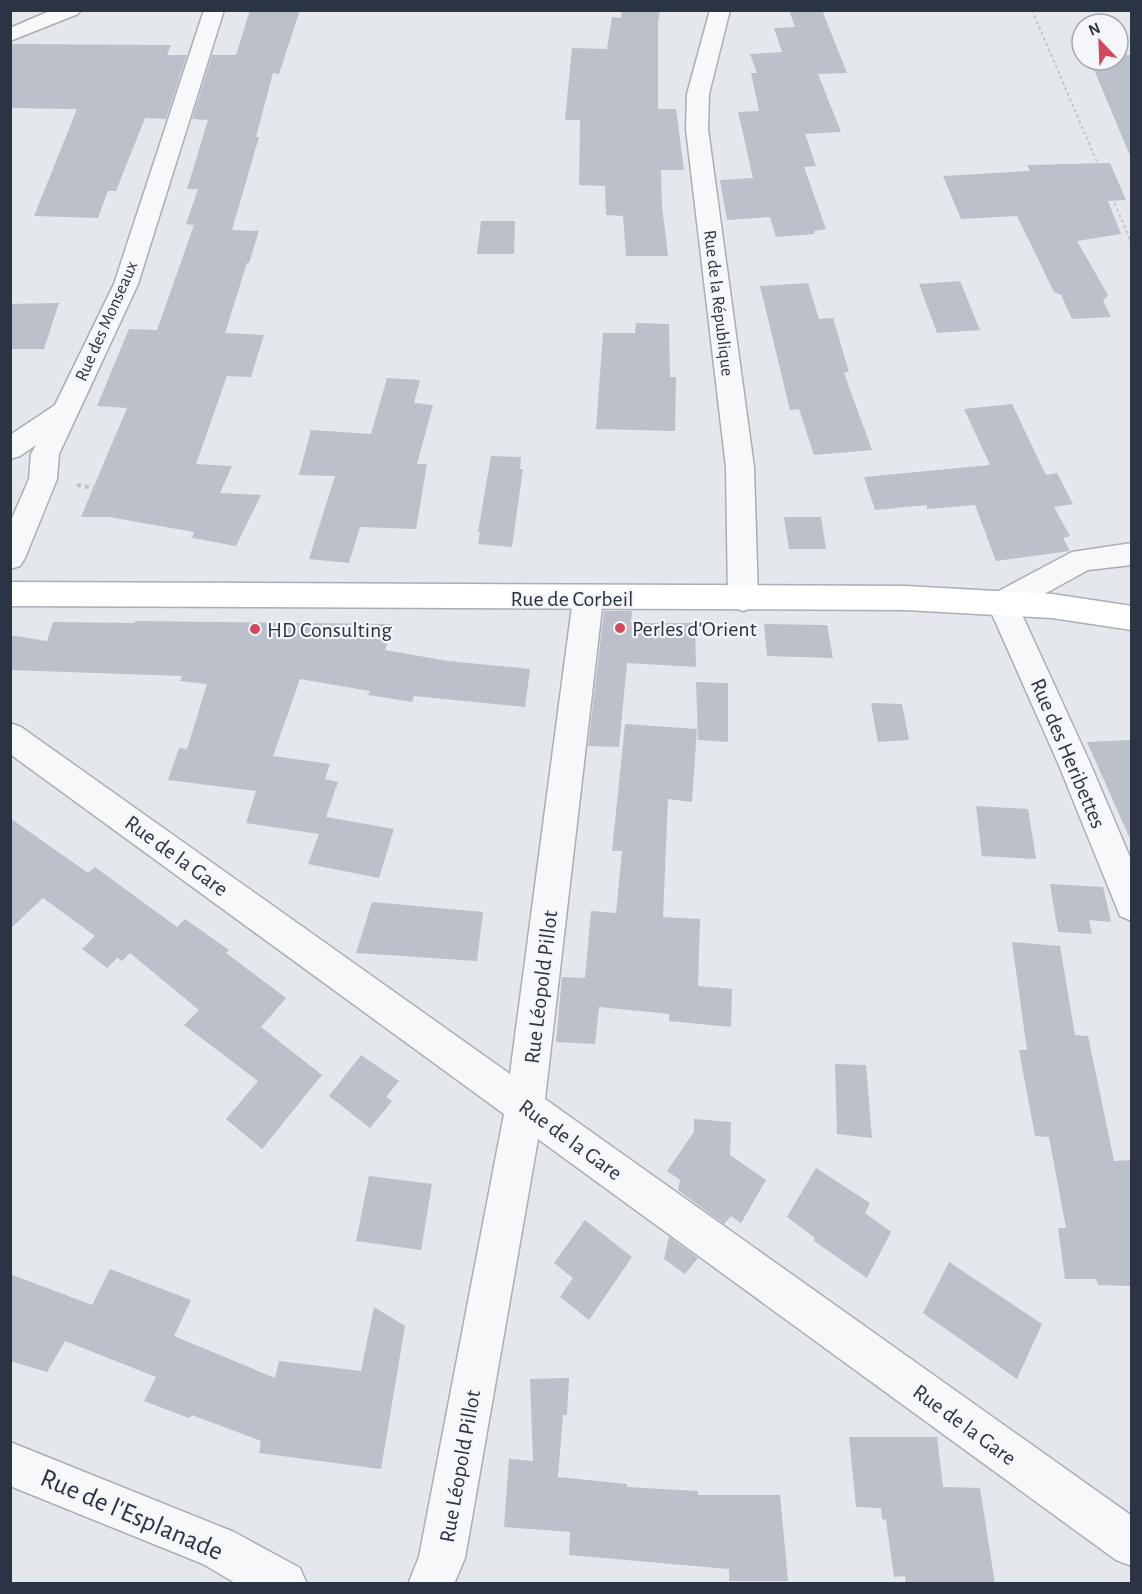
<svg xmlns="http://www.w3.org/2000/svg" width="1142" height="1594" font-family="'Alegreya Sans',sans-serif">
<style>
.building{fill:#bbc0ca}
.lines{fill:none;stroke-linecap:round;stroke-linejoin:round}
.street-casing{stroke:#a9aeb7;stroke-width:3}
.secondary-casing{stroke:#a9aeb7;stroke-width:3}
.path-far1{stroke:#c2c5cb;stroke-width:2;stroke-dasharray:3 3;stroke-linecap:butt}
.path{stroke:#c2c5cb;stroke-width:4;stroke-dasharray:4 4;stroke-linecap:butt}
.street{fill:#f7f8fa;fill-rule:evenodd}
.secondary{fill:#fff;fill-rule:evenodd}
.poi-dot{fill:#d1495b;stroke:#f4f6f9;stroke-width:2}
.labels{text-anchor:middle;stroke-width:4.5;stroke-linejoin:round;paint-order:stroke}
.far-street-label{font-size:18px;fill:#2b3445;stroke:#f4f6f9}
.street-label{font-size:22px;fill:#2b3445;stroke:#f4f6f9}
.poi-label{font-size:22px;fill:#2b3445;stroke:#f4f6f9;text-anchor:start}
.near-street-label{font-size:27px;fill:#2b3445;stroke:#f4f6f9}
</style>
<rect width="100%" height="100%" fill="#e4e7ec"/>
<path class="building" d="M 250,10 L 300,10 L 279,74 L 273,73 L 256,137 L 259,137 L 232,230 L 259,231 L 249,263 L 247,263 L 225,333 L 264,335 L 251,377 L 227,376 L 196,464 L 232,466 L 220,493 L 261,495 L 236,546 L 192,538 L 194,532 L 109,517 L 81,517 L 127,408 L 97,406 L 129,329 L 157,330 L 194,225 L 186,224 L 198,189 L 187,189 L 208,120 L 192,119 L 212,55 L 236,55 Z
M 622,10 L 660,10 L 658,22 L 658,109 L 676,109 L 684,170 L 661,170 L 662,206 L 668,256 L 626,256 L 623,216 L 606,215 L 605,186 L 579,185 L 580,120 L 565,120 L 572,48 L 607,49 L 612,17 L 621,18 Z
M 789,10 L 822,10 L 847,73 L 818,74 L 841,132 L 805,134 L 816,166 L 804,167 L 826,229 L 814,231 L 815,234 L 776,237 L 770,217 L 727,220 L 720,180 L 753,178 L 738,112 L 759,111 L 751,73 L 757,73 L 750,54 L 782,52 L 774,28 L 795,27 Z
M 10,44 L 171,45 L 167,55 L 187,55 L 166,119 L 145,118 L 116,191 L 108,191 L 98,218 L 34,216 L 77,109 L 10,108 Z
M 1118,55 L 1131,55 L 1131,158 L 1090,60 L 1118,60 Z
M 1110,163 L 1126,200 L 1108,201 L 1121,234 L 1077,241 L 1108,295 L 1103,301 L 1111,317 L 1072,319 L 1061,295 L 1054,292 L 1017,216 L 961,219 L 943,176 L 1030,171 L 1027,165 Z
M 481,221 L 515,221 L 514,254 L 477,254 Z
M 960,281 L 980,330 L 937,333 L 919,284 Z
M 808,283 L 819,319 L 833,318 L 849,372 L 844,373 L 872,450 L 814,455 L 799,409 L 790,410 L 760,286 Z
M 59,303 L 44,349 L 10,349 L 10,304 Z
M 636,323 L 669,324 L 670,377 L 676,377 L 675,431 L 596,429 L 603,333 L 635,333 Z
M 387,378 L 420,380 L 414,403 L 433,405 L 417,464 L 427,464 L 416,529 L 360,527 L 349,563 L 309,559 L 335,476 L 299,475 L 311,430 L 371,434 Z
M 1012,404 L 1046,475 L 1057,473 L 1073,504 L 1054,507 L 1070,536 L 1063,538 L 1070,551 L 996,561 L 975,505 L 927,509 L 927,505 L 875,510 L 864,477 L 990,465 L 964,409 Z
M 491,456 L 521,457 L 520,469 L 523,469 L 512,547 L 478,544 L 480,532 L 478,532 Z
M 784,517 L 821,517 L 826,549 L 789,549 Z
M 604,611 L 632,611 L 631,623 L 695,623 L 696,667 L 627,663 L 619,747 L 588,746 Z
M 135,621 L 394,624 L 385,650 L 448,661 L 530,669 L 525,707 L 414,696 L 412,702 L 368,695 L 370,691 L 300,679 L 273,756 L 330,764 L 325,779 L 338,782 L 326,817 L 394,829 L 379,878 L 308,864 L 319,834 L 246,823 L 256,791 L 168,780 L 179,748 L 187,749 L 207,684 L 180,681 L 182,676 L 10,670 L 10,635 L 47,641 L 53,622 L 135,623 Z
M 764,624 L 827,625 L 833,658 L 767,656 Z
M 696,682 L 728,683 L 728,742 L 698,740 Z
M 871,703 L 902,704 L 909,740 L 878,742 Z
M 625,724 L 697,729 L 692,802 L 668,799 L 663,917 L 700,919 L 698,986 L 732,989 L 731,1027 L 669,1021 L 669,1014 L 599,1007 L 595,1044 L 556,1042 L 562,977 L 585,978 L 591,911 L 616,913 L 622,851 L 612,851 Z
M 1131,740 L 1131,841 L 1087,742 Z
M 976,806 L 1028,809 L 1036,859 L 982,856 Z
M 10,818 L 88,873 L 95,867 L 177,927 L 185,919 L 229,950 L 226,953 L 286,998 L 261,1027 L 322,1075 L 262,1149 L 226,1119 L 258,1081 L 184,1025 L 199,1010 L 130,953 L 122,961 L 117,958 L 107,968 L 82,949 L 95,936 L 43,898 L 10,929 Z
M 1050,884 L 1103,887 L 1111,922 L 1089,920 L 1092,934 L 1058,932 Z
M 372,902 L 483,912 L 477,961 L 356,953 Z
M 1012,942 L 1060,946 L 1075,1035 L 1088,1036 L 1114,1161 L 1131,1160 L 1131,1286 L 1098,1285 L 1096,1279 L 1065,1279 L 1058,1228 L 1066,1228 L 1049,1137 L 1035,1136 L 1019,1050 L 1027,1050 Z
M 361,1055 L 399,1081 L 386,1097 L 392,1101 L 370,1128 L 329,1096 Z
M 835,1064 L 866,1065 L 872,1138 L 837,1134 Z
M 694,1119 L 731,1122 L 730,1155 L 766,1180 L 741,1223 L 731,1216 L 724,1224 L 678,1190 L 680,1180 L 667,1171 L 694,1132 Z
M 816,1168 L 870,1203 L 865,1213 L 891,1232 L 867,1278 L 814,1241 L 815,1238 L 787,1217 Z
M 369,1176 L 432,1184 L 421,1250 L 356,1241 Z
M 585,1220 L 632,1257 L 589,1320 L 560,1297 L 573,1278 L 554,1263 Z
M 669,1237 L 698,1258 L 685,1274 L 664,1259 Z
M 949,1262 L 1042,1324 L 1017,1379 L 923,1313 Z
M 110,1269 L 191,1300 L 174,1336 L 275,1378 L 279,1361 L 361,1371 L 374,1307 L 405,1326 L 381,1469 L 259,1453 L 261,1441 L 192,1415 L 189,1418 L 144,1401 L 156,1377 L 65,1341 L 47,1372 L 10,1361 L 10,1274 L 92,1305 Z
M 569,1378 L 567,1415 L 563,1415 L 558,1477 L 627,1484 L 627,1487 L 698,1491 L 698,1495 L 780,1495 L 788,1581 L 729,1581 L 729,1569 L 569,1555 L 570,1532 L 504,1527 L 509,1459 L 533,1461 L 530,1379 Z
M 849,1437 L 937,1437 L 943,1487 L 980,1488 L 995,1584 L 906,1584 L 905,1576 L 894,1577 L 886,1520 L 882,1519 L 881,1508 L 856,1507 Z"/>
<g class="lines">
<defs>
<path id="street" d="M 52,10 L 81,10 L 78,14 L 10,41 L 10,28 Z
M 204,10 L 224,10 L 138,284 L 59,454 L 57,479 L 25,558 L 20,566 L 10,569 L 10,523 L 29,479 L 31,454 L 36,445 L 20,456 L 10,459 L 10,435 L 55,405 L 114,284 Z
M 710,10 L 730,10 L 709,94 L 708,129 L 754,467 L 758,599 L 754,607 L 743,611 L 732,607 L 728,599 L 726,467 L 686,129 L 687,94 Z
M 1132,543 L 1132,565 L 1088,570 L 1019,608 L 1090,763 L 1132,862 L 1132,921 L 1120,916 L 1058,763 L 987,603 L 991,595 L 1072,552 Z
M 588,587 L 599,591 L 603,599 L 545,1099 L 1132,1516 L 1132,1566 L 1116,1560 L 538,1139 L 465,1558 L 454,1584 L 408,1584 L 419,1557 L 504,1114 L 10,754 L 10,723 L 21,727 L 510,1074 L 573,599 L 577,591 Z
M 10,1442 L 234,1532 L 300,1568 L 307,1584 L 237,1584 L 203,1564 L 10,1486 Z"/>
<path id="secondary" d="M 10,582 L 906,586 L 1052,594 L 1132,606 L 1132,630 L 1052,618 L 906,610 L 10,606 Z"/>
</defs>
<use href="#street" class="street-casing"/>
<use href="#secondary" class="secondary-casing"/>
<path class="path-far1" d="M 1032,10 L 1129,237 L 1132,251"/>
<path class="path" d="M 77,485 L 244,515"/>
<use href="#street" class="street"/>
<use href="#secondary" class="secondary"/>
</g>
<g class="poi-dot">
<circle cx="620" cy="628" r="6"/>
<circle cx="255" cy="629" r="6"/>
</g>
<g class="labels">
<g class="far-street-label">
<text transform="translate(719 303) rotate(83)" y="6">Rue de la République</text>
<text transform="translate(106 321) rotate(-66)" y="6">Rue des Monseaux</text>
</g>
<g class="street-label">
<text x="572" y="606">Rue de Corbeil</text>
<text transform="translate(1069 753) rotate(67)" y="8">Rue des Heribettes</text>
<text transform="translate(177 855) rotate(36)" y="8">Rue de la Gare</text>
<text transform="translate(540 987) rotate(-83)" y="8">Rue Léopold Pillot</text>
<text transform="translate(571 1139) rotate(36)" y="8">Rue de la Gare</text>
<text transform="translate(965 1424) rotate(36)" y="8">Rue de la Gare</text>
<text transform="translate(459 1466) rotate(-80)" y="8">Rue Léopold Pillot</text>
</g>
<g class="poi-label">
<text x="632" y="636">Perles d'Orient</text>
<text x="267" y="637">HD Consulting</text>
</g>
<g class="near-street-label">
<text transform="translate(132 1514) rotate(23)" y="9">Rue de l'Esplanade</text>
</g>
</g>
<rect width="1142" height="1594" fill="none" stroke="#2b3445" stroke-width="24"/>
<g transform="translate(1100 42) rotate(337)"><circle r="28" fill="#f4f6f9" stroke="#a4a8b1" stroke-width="1.5"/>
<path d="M0-4.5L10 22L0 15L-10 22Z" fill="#d1495b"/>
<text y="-9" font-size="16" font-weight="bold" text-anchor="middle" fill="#2b3445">N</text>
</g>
</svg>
